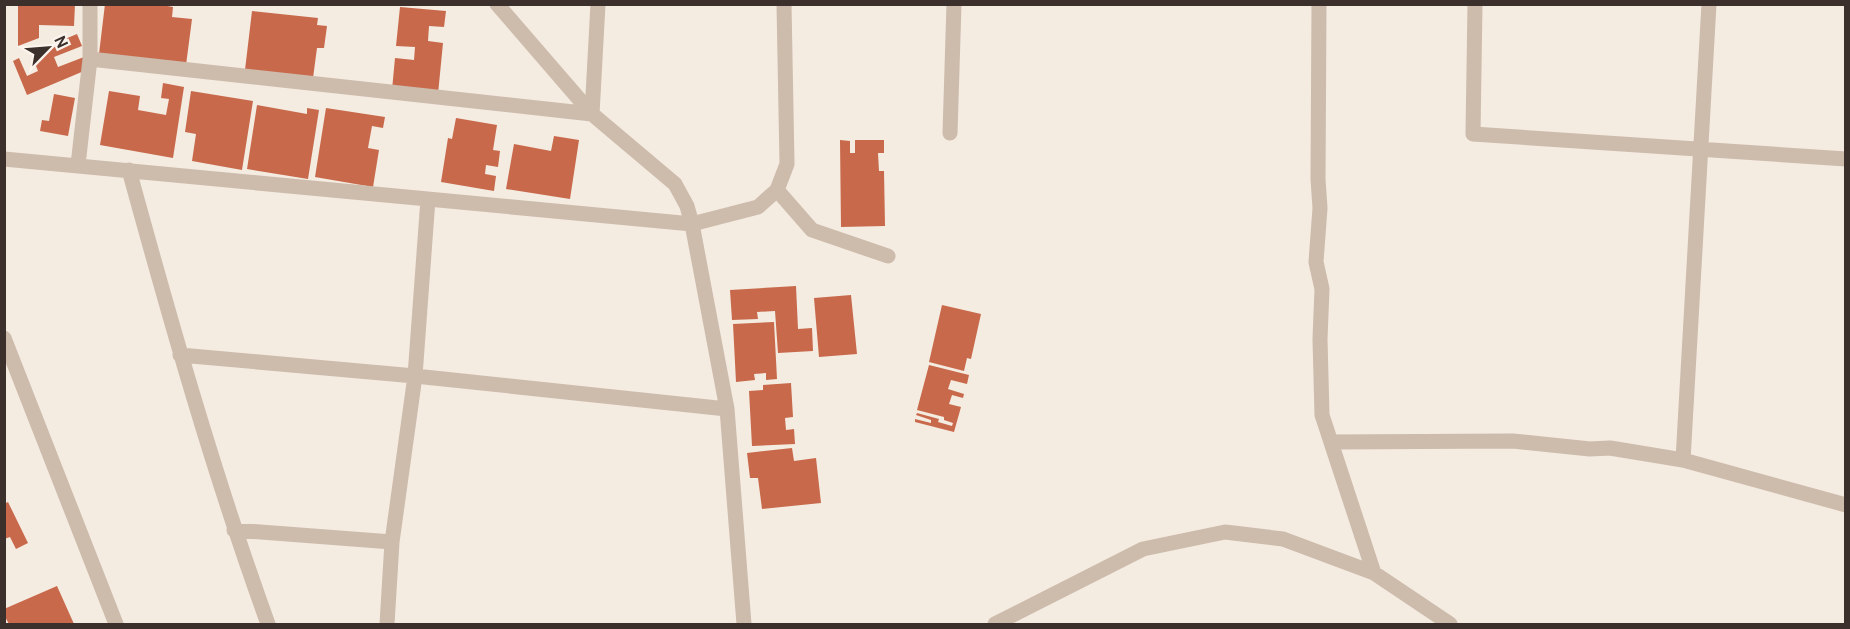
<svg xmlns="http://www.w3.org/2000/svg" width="1850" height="629" font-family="Overpass,sans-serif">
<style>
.building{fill:#c8694b}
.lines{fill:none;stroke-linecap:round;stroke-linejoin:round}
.minor{stroke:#cdbbac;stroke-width:15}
</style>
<rect width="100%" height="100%" fill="#f4ebe1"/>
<path class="building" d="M 18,4 L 75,4 L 74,26 L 39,25 L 39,38 L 18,46 Z
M 105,4 L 156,4 L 173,7 L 172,17 L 192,19 L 186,65 L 99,54 Z
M 400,7 L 446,11 L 444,27 L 429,26 L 428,41 L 443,43 L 438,94 L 392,90 L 395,58 L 414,60 L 415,47 L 396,46 Z
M 252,11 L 318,18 L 317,25 L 327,26 L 324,48 L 317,48 L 313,78 L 245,70 Z
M 77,34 L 82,46 L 54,57 L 58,67 L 84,57 L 84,71 L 27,95 L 13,61 L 19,58 L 27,76 L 38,71 L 31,53 Z
M 163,83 L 184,87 L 173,158 L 100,145 L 109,91 L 140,96 L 138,110 L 166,115 L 169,99 L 161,98 Z
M 191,91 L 253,101 L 242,170 L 192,161 L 196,134 L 185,132 Z
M 54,94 L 75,98 L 68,136 L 40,131 L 42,120 L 49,121 Z
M 257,105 L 307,114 L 307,108 L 319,110 L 308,179 L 247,169 Z
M 326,108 L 385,117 L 383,128 L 372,126 L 368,148 L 379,150 L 373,187 L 315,177 Z
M 456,118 L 497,125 L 493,150 L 500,151 L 498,167 L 486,165 L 485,174 L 496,176 L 494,191 L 441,182 L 448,138 L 452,139 Z
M 554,136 L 579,140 L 570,199 L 506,189 L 514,144 L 551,151 Z
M 840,140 L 850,141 L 850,153 L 855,153 L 855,140 L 884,140 L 884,153 L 878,153 L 879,171 L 884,171 L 885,226 L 841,227 Z
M 796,286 L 798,329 L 812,328 L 813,351 L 778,353 L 775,311 L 757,312 L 758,319 L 732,320 L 730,290 Z
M 851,295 L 857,354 L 819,357 L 814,298 Z
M 942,305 L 981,314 L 971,359 L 967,358 L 964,371 L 929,362 Z
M 774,322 L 777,379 L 766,380 L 766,373 L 754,374 L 755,380 L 736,382 L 733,324 Z
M 929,365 L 969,375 L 967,384 L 951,380 L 948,389 L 964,394 L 963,398 L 952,395 L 949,404 L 961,407 L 954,432 L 915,422 L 915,419 L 931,423 L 931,420 L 916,415 L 917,413 L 939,419 L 938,422 L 952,426 L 953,423 L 944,420 L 944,417 L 917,410 Z
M 791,383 L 793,417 L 785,418 L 786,430 L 794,429 L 795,444 L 752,446 L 749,391 L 763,390 L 763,385 Z
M 792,448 L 794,461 L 816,458 L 821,503 L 762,509 L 758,478 L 750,478 L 747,453 Z
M 8,502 L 28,543 L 16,549 L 10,537 L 4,539 L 4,504 Z
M 57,586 L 74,624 L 9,624 L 4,615 L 4,609 Z"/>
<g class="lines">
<path class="minor" d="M 497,4 L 592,114
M 1319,4 L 1318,179 L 1320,208 L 1316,262 L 1322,289 L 1320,339 L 1322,415 L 1374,573
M 1475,4 L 1473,134 L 1846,159
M 90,59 L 592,114 L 675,184 L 687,206 L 692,224 L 727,409 L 744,624
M 592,114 L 598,4
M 950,133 L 954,4
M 4,159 L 692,224 L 758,207 L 777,190 L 787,164 L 784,4
M 78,165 L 90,59 L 90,4
M 129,170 C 171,323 214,475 268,624
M 777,190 L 812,230 L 888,256
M 4,338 L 116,624
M 180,355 L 415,376 L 727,409
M 1331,442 L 1513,441 L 1590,449 L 1610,448 L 1683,460 L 1846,505
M 1683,460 L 1709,4
M 234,530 L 392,542
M 387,624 L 392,542 L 415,376 L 428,199
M 995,624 L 1143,549 L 1225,532 L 1283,539 L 1374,573 L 1450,624"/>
</g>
<rect width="1850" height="629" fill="none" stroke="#3b302b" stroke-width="12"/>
<g transform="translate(48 48) rotate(65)" stroke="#fbf5ee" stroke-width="4.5" paint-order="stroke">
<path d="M0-4.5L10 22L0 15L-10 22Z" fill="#3b302b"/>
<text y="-9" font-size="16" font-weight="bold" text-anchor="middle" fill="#3b302b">N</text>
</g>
</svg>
